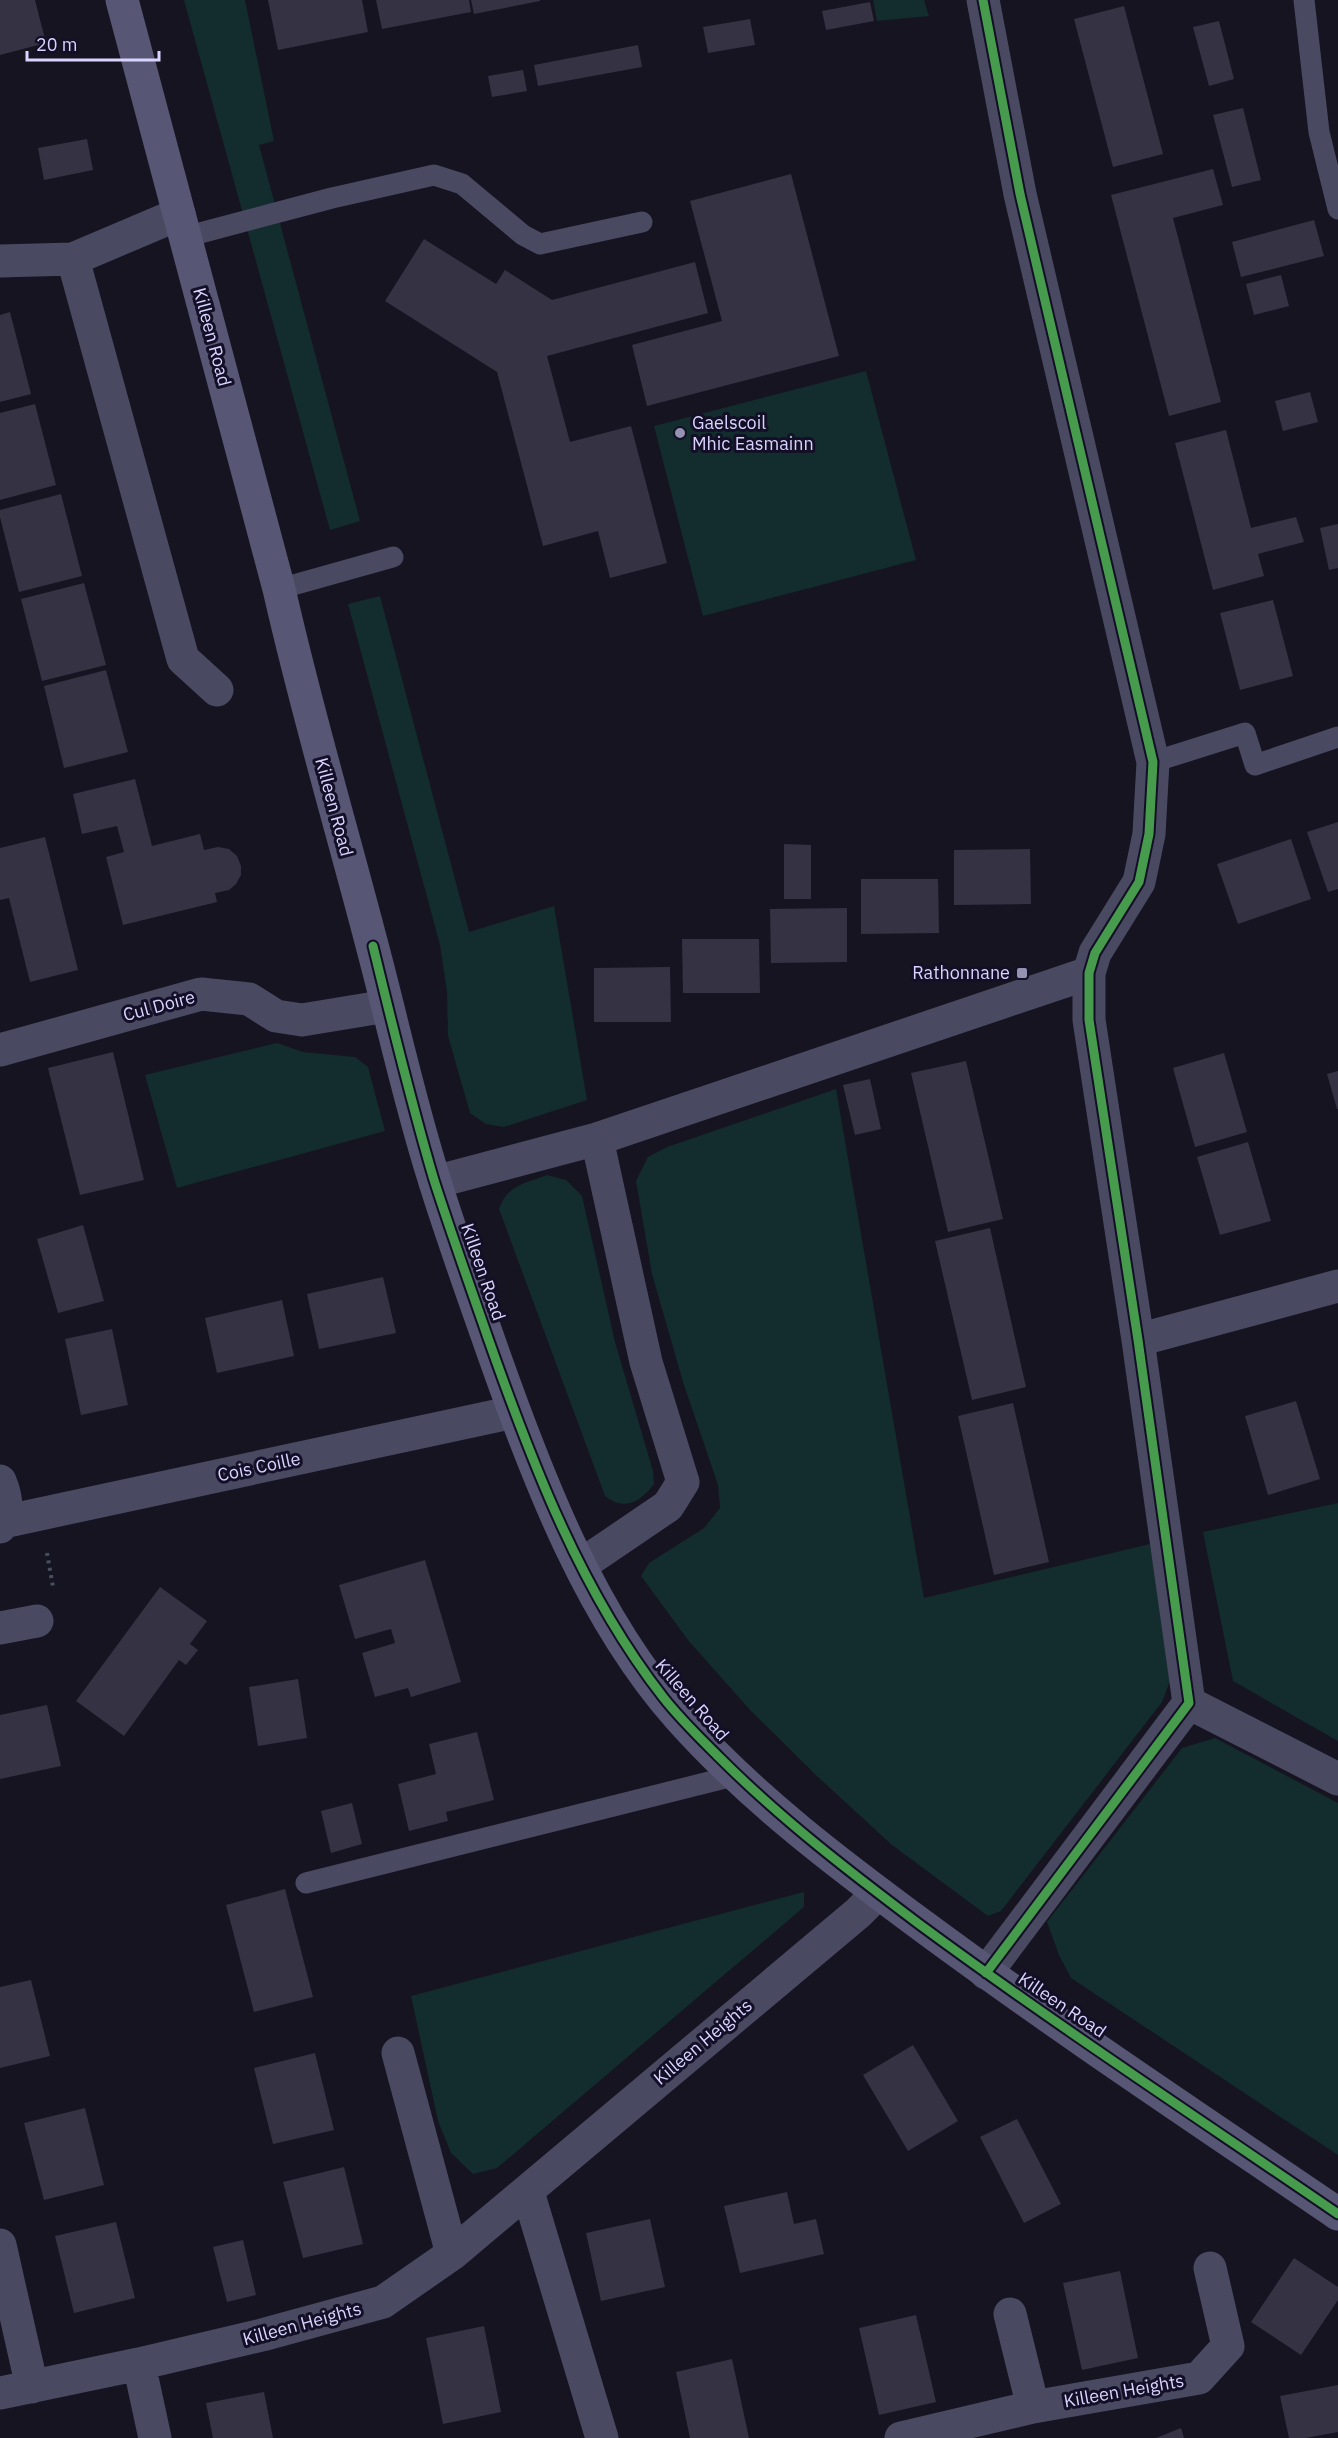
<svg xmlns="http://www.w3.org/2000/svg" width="1338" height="2438" font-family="'IBM Plex Sans',sans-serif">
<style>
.green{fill:#132c2d}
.building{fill:#343243}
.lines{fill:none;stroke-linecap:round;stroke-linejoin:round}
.path{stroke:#44505f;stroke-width:4;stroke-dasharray:3 4.5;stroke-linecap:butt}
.lane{stroke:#4a4962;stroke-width:21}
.street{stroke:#4a4962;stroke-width:33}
.secondary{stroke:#575674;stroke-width:33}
.cycleway-casing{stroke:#130f26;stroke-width:13}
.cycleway{stroke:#469c4c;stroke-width:9}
.poi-dot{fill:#9591b1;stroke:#130f26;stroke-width:2}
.labels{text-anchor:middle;stroke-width:6;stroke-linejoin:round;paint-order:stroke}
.street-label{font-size:18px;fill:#d9d4ff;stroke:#130f26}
.poi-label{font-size:18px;fill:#d9d4ff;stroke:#130f26;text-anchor:start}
</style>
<rect width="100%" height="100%" fill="#161421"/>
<path class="green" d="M 184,0 L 245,0 L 274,141 L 259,145 L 360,521 L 330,530 Z
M 873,0 L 924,0 L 929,16 L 877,21 Z
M 866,371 L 916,560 L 703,616 L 654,426 Z
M 380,596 L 469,932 L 554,906 L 587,1100 L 504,1127 L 486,1124 L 470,1113 L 448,1036 L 447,992 L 440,945 L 348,604 Z
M 277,1043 L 303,1052 L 355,1057 L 368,1067 L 385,1131 L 177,1188 L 145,1075 Z
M 836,1089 L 924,1598 L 1150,1544 L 1173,1673 L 1162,1702 L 1001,1911 L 988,1916 L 892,1845 L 818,1777 L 750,1710 L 688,1640 L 641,1576 L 649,1563 L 704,1528 L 720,1508 L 718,1485 L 683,1382 L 652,1274 L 636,1181 L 648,1157 L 667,1147 Z
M 547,1175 L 566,1180 L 582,1196 L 615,1342 L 653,1471 L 654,1484 C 640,1503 624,1511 605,1496 L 499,1209 C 507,1185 526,1183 547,1175 Z
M 1338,1503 L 1338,1741 L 1233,1681 L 1203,1532 Z
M 1215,1738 L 1338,1803 L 1338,2155 L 1071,1978 L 1059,1955 L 1047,1922 L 1182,1748 Z
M 804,1892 L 804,1907 L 497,2168 L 473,2174 L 451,2153 L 438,2121 L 411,1996 Z"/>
<path class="building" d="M 0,0 L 35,0 L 46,43 L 0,55 Z
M 268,0 L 362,0 L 368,32 L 278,50 Z
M 376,0 L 469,0 L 471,12 L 382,29 Z
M 471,0 L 540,0 L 540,1 L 474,14 Z
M 870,2 L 874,21 L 826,30 L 822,11 Z
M 1124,6 L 1163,154 L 1113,167 L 1074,19 Z
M 750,19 L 755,45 L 708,53 L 703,27 Z
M 1219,21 L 1234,79 L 1209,86 L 1193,27 Z
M 638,45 L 642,67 L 538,86 L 534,65 Z
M 523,70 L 527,91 L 492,97 L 488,76 Z
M 1243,108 L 1261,180 L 1232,187 L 1213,115 Z
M 87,139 L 93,170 L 44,180 L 38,148 Z
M 1213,169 L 1223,205 L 1173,218 L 1221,402 L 1169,416 L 1111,195 Z
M 791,174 L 839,356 L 647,406 L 632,345 L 722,321 L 690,201 Z
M 1314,220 L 1324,256 L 1241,277 L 1232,242 Z
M 424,239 L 496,284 L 505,270 L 552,300 L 695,262 L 708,313 L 547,356 L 570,442 L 631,426 L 667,563 L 610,578 L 598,531 L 543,546 L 497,372 L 385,301 Z
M 1281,275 L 1289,306 L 1254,315 L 1246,284 Z
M 10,312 L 31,394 L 0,402 L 0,315 Z
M 1310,392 L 1318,422 L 1283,431 L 1275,401 Z
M 35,404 L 56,485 L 0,500 L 0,413 Z
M 1226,430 L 1251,528 L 1296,517 L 1304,542 L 1258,554 L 1264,576 L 1213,590 L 1175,443 Z
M 61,494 L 82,576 L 19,592 L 0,517 L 0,510 Z
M 1338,524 L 1338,568 L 1329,570 L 1320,528 Z
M 84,583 L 106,665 L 42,681 L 21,599 Z
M 1273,600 L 1293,676 L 1240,690 L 1220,613 Z
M 106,670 L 128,752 L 64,768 L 44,686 Z
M 135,779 L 152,846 L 200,834 L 204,850 L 218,847 L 229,849 L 237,856 L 241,866 L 241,875 L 236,884 L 229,890 L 215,893 L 217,902 L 123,925 L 106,857 L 124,852 L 117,826 L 82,834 L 73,794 Z
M 1338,822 L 1338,889 L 1328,892 L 1307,832 Z
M 45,837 L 78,970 L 30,982 L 9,898 L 0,900 L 0,848 Z
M 1291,839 L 1311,899 L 1238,924 L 1217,864 Z
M 784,844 L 811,845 L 811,899 L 784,899 Z
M 1030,849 L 1031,904 L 954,905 L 954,850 Z
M 861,879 L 938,879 L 939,933 L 861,934 Z
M 847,908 L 847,962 L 771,963 L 770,909 Z
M 682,939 L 759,939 L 760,993 L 683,993 Z
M 670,967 L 671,1022 L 594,1022 L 594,968 Z
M 113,1052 L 144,1180 L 80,1195 L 48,1068 Z
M 1224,1053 L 1247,1132 L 1195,1147 L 1173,1068 Z
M 966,1061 L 1003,1219 L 948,1232 L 911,1073 Z
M 1338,1071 L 1338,1109 L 1337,1109 L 1327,1074 Z
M 870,1079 L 881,1129 L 855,1135 L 843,1085 Z
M 1248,1142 L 1271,1221 L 1220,1235 L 1197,1157 Z
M 83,1225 L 104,1301 L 58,1313 L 37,1239 Z
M 990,1228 L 1026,1387 L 972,1400 L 935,1241 Z
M 383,1277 L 396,1333 L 319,1349 L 307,1294 Z
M 282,1300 L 294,1356 L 217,1373 L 205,1318 Z
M 112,1329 L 128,1405 L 81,1415 L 65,1339 Z
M 1296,1401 L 1320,1479 L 1268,1495 L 1245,1416 Z
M 1013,1403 L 1049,1562 L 994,1575 L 958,1416 Z
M 425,1560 L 461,1682 L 411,1697 L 408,1688 L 375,1697 L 362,1653 L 395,1643 L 391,1629 L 355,1639 L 339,1585 Z
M 160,1587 L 207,1621 L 190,1644 L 198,1650 L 186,1665 L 179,1660 L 124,1736 L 76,1701 Z
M 298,1679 L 307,1738 L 258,1746 L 249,1687 Z
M 47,1705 L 61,1766 L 0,1779 L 0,1715 Z
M 477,1732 L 494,1800 L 446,1812 L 448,1821 L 409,1831 L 398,1784 L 436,1774 L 429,1744 Z
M 352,1803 L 362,1844 L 331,1853 L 321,1811 Z
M 285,1889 L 313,1997 L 254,2012 L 226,1905 Z
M 31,1980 L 50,2056 L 0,2068 L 0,1987 Z
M 913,2045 L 958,2121 L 908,2151 L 863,2075 Z
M 315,2053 L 334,2130 L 273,2144 L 254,2068 Z
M 85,2108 L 104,2185 L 44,2200 L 24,2123 Z
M 1017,2119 L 1061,2204 L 1024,2223 L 980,2137 Z
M 344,2167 L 363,2244 L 303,2258 L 283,2182 Z
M 787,2192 L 794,2224 L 816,2219 L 824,2254 L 740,2273 L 724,2206 Z
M 650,2219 L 665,2287 L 601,2301 L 586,2233 Z
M 116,2222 L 135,2298 L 74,2313 L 55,2236 Z
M 243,2240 L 256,2295 L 227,2302 L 213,2247 Z
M 1294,2258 L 1338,2287 L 1338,2300 L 1301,2355 L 1251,2322 Z
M 1120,2271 L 1138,2358 L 1082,2370 L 1063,2283 Z
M 916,2315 L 936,2402 L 879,2415 L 859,2328 Z
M 484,2326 L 501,2412 L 443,2424 L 426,2338 Z
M 732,2359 L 749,2438 L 690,2438 L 676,2372 Z
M 1338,2385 L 1338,2432 L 1306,2438 L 1289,2438 L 1280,2396 Z
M 264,2392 L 273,2438 L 213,2438 L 206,2403 Z
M 1181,2428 L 1184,2438 L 1156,2438 Z"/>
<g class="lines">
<path class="path" d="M 47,1553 L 53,1587"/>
<path class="lane" d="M 1304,0 L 1319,132 L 1338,209
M 185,237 L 332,198 L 434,175 L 462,184 L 523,235 L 540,244 L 642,222
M 279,589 L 393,557
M 1153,762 L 1245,733 L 1255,765 L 1338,737
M 306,1883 L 737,1775"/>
<path class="street" d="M 983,0 L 1020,194 L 1153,762 L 1149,834 L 1139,882 L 1095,953 L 1089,973 L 1089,1020 L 1138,1340 L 1189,1703 L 986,1973
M 73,259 L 183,659 L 217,690
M 0,261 L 73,259 L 179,214
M 0,1050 L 201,994 L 249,999 L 276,1016 L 302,1020 L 387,1006
M 435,1182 L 597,1139 L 1089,973
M 1138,1340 L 1338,1286
M 0,1481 C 6,1495 9,1512 0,1527
M 3,1522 L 514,1412
M 581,1565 L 668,1506 L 683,1482 L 646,1362 L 597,1139
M 0,1628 L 37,1621
M 1189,1703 L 1338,1779
M 398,2053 L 452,2254
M 528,2192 L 602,2438
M 0,2245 L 32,2387
M 1010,2314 L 1033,2407
M 139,2364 L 155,2438
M 0,2393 L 139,2364 L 262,2335 L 383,2302 L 452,2254 L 858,1913 L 878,1893
M 901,2438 L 1033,2407 L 1199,2378 L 1228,2346 L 1210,2268"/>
<path class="secondary" d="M 122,0 L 279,589 C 306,709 341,826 372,945 C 393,1024 410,1104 435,1182 C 453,1240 474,1298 494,1355 C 538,1479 591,1618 679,1717 C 751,1798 840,1865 927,1929 C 1061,2028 1200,2120 1338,2214"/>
<defs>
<path id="cycleway" d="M 983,0 L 1020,194 L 1153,762 L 1149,834 L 1139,882 L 1095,953 L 1089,973 L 1089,1020 L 1138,1340 L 1189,1703 L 986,1973
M 373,946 C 392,1024 411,1103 434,1180 C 451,1233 470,1286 488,1338 C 532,1463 581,1592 663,1697 C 680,1719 700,1738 720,1758 C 781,1819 850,1872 919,1924 C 1056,2025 1198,2118 1338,2214"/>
</defs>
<use href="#cycleway" class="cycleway-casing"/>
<use href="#cycleway" class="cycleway"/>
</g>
<g class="poi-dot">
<circle cx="680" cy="433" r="6"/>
<rect x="1016" y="967" width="12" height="12" rx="3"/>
</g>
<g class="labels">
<g class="street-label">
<text transform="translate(212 337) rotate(75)" y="6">Killeen Road</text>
<text transform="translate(334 807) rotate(75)" y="6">Killeen Road</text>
<text transform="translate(159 1006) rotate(-15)" y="6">Cul Doire</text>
<text transform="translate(483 1272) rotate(71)" y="6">Killeen Road</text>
<text transform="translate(259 1467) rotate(-12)" y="6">Cois Coille</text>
<text transform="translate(692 1700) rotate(49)" y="6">Killeen Road</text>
<text transform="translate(1062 2005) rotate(34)" y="6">Killeen Road</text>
<text transform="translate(703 2042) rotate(-40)" y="6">Killeen Heights</text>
<text transform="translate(302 2324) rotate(-15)" y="6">Killeen Heights</text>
<text transform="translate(1124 2391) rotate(-10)" y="6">Killeen Heights</text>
</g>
<g class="poi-label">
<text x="692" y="429">Gaelscoil<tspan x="692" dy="21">Mhic Easmainn</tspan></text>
<text x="1010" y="979" text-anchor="end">Rathonnane</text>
</g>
</g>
<path d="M27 51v9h132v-9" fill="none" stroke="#d9d4ff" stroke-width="3"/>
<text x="36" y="51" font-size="18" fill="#d9d4ff" stroke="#130f26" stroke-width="4.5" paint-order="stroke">20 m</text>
</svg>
